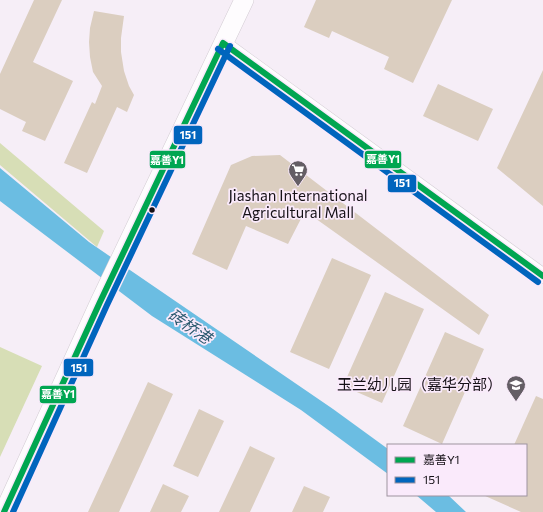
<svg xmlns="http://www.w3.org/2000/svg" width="543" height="512" font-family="Commissioner,'Noto Sans SC',sans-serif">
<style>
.green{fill:#d7deb6}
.water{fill:#6bbde2}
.building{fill:#dbcec0}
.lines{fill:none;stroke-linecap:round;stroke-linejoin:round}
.minor-casing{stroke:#d3ccd3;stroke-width:16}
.tertiary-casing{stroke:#d3ccd3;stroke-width:20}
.minor{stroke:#fefcfe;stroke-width:15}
.tertiary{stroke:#fefcfe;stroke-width:19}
.bus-1-casing{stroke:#faeafb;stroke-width:9}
.bus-2-casing{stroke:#faeafb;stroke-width:9}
.bus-1{stroke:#00a651;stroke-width:6}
.bus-2{stroke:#0065bd;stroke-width:6}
.bus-dot{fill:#151016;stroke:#faeafb;stroke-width:1.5}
.labels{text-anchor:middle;stroke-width:3.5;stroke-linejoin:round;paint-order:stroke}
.poi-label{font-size:15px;fill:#151016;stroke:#faeafb}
.water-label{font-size:16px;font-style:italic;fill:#2a596e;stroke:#faeafb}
.line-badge{stroke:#faeafb;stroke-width:1.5}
.badge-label{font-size:11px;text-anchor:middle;font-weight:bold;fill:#fff}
</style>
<rect width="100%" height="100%" fill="#f6eef7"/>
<path class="green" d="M 0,143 L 104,231 L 97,247 L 0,165 Z
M 0,347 L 42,366 L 0,457 Z"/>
<path class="water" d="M 0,168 L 89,242 L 333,409 L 388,449 L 388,474 L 301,410 L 152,316 L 0,201 Z
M 416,495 L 448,495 L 466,512 L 436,512 Z"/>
<path class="building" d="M 34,0 L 62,0 L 33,62 L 73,81 L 45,141 L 22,131 L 26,122 L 0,109 L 0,74 Z
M 316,0 L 452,0 L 413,83 L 384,69 L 389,57 L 332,31 L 329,38 L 304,27 Z
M 94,11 L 124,16 L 121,38 L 121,52 L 124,71 L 129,86 L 134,95 L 127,112 L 117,107 L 87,173 L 64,163 L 92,102 L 95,104 L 102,86 L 93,72 L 90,57 L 89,42 L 90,28 Z
M 543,70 L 543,206 L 497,168 Z
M 438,84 L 493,109 L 478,141 L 423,116 Z
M 280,155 L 489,315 L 479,335 L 305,211 L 288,244 L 246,226 L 227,270 L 192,254 L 231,165 L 252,156 Z
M 332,258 L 371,275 L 329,369 L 290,352 Z
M 385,292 L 424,309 L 382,403 L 343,386 Z
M 445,332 L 484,349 L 442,444 L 403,426 Z
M 148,382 L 173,394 L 130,488 L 119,512 L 88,512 Z
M 536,396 L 543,399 L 543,512 L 521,512 L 483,495 L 526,495 L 526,445 L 514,445 Z
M 199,409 L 224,421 L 198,477 L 173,466 Z
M 250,446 L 275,458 L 250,512 L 219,512 Z
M 163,484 L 189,496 L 181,512 L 150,512 Z
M 304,486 L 330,497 L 323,512 L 292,512 Z"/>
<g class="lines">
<defs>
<path id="minor" d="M 223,43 L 543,276"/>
<path id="tertiary" d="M 4,512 L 100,302 L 244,0"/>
</defs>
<use href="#minor" class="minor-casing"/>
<use href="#tertiary" class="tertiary-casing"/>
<use href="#minor" class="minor"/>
<use href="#tertiary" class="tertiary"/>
<defs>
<path id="bus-1" d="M 223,43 L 543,276
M 4,512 L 100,302 L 223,43"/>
<path id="bus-2" d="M 218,49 L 538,282
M 13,512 L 107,305 L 230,46"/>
</defs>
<use href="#bus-1" class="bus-1-casing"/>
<use href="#bus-2" class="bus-2-casing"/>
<use href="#bus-1" class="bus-1"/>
<use href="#bus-2" class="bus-2"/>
</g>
<defs>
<symbol id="supermarket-pin" viewBox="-11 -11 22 30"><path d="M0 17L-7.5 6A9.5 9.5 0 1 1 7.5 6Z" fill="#645e65" stroke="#faeafb"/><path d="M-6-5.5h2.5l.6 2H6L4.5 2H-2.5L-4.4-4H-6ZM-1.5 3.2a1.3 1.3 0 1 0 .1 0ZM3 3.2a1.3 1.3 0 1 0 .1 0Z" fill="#fff"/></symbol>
<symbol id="school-pin" viewBox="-11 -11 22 30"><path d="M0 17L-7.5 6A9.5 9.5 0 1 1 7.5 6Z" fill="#645e65" stroke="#faeafb"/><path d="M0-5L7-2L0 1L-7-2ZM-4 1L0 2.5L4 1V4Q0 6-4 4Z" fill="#fff"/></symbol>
</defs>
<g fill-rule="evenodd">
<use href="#supermarket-pin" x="287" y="159" width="22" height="30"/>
<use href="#school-pin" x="505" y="374" width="22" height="30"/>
</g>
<circle class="bus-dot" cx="152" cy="210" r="3.5"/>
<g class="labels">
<g class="poi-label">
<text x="298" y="201">Jiashan International<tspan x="298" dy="17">Agricultural Mall</tspan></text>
<text x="502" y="390" text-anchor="end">玉兰幼儿园（嘉华分部）</text>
</g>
<g class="water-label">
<text transform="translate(190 326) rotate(34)" y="6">砖桥港</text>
</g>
</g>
<g class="line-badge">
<rect x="173" y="125" width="30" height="20" rx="4" fill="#0065bd"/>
<rect x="364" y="150" width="38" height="19" rx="4" fill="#00a651"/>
<rect x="149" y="150" width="37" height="19" rx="4" fill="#00a651"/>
<rect x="387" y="174" width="30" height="19" rx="4" fill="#0065bd"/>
<rect x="63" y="358" width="31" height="19" rx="4" fill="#0065bd"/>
<rect x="39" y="385" width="38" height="19" rx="4" fill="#00a651"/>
</g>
<g class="badge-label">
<text x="188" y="139">151</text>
<text x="383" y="163">嘉善Y1</text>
<text x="167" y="164">嘉善Y1</text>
<text x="402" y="187">151</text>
<text x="79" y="372">151</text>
<text x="58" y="398">嘉善Y1</text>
</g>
<rect x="387" y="444" width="140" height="52" fill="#faeafb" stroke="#9e939f"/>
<rect x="395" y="457" width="20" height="6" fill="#00a651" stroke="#9e939f"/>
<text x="423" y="464" font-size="12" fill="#151016">嘉善Y1</text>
<rect x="395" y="477" width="20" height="6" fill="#0065bd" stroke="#9e939f"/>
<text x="423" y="484" font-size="12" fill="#151016">151</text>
</svg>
